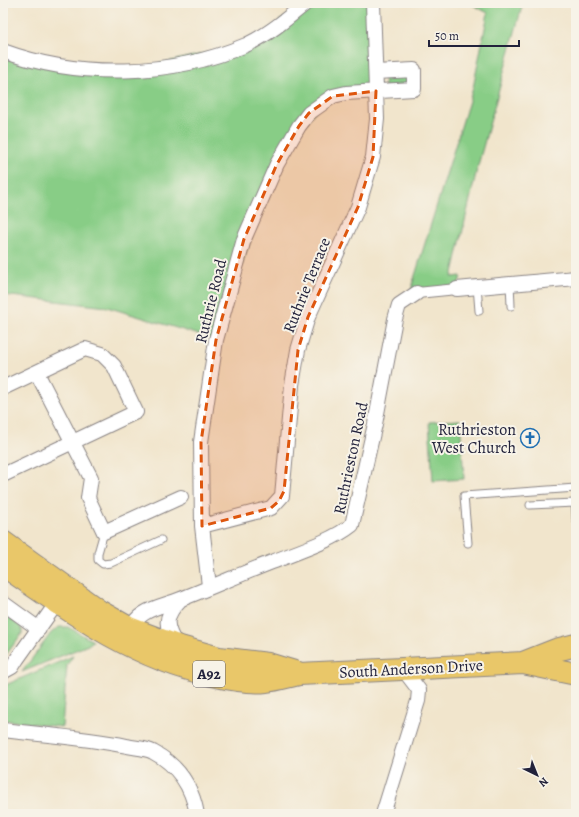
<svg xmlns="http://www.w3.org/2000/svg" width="579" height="817" font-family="Alegreya,serif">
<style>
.green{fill:#88cd86;stroke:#557860}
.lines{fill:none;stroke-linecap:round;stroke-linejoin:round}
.service-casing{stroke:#8a8484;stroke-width:9}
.pedestrian-casing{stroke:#8a8484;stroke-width:12}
.minor-casing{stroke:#8a8484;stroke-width:16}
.primary-casing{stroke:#8a8484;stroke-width:24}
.service{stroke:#fff;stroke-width:7}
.pedestrian{stroke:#fff;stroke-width:10}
.minor{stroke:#fff;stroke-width:14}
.primary{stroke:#e9c769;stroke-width:22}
.marked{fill:#de560e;fill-opacity:0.2;stroke:#de560e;stroke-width:3;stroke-dasharray:8 5;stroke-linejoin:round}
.labels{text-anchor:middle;stroke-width:4;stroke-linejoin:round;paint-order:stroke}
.shield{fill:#f7f3e8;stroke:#62616f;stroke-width:1}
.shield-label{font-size:15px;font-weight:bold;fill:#22223b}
.street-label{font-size:16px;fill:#22223b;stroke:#f7f3e8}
.poi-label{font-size:16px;fill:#22223b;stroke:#f7f3e8;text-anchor:end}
</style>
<rect width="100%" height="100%" fill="#f7f3e8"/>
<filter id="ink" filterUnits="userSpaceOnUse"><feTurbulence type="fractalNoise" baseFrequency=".025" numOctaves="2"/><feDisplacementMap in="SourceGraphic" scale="8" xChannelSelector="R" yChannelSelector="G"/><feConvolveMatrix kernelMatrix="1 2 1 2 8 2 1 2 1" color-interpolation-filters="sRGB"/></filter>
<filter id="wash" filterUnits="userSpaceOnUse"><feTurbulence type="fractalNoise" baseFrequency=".012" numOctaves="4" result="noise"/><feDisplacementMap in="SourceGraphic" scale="16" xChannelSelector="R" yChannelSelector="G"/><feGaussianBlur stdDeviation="0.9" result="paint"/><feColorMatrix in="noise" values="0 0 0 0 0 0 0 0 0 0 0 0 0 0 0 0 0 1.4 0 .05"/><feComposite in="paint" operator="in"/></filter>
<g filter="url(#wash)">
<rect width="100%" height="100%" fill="#f1e5cc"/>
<path class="green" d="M 306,3 L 373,3 L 376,91 L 321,103 L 277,164 L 216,340 L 107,307 L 3,295 L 3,51 L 122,72 L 247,44 Z
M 469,3 L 523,3 L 477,169 L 452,277 L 461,276 L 457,289 L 411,296 L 413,282 L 473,88 L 488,13 Z
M 404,76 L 408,81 L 406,84 L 385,87 L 384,77 Z
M 460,420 L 464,479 L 433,481 L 429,422 Z
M 4,615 L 20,626 L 23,632 L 3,659 Z
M 59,627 L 68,627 L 93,641 L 88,645 L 22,672 L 51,633 Z
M 73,656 L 67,665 L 62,727 L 3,720 L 3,686 Z"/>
</g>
<g filter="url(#ink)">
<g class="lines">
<defs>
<path id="service" d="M 510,283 L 511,306
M 477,286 L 479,311
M 530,505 L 575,503 L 576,519
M 104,532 L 98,553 L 98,560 L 103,564 L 111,563 L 161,540
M 468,543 L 464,496 L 576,488"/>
<path id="pedestrian" d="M 417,293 L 457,289"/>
<path id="minor" d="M 3,51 C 79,79 171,77 246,45 C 268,35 288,18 306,3
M 457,289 L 576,278
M 37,373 L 91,478 L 88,498 L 104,532 L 181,497
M 3,388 L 85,349 L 102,354 L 114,366 L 136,412 L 3,475
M 202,526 L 271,508 L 282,496 L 292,385 L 298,350 L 308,317 L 358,207 L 373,157 L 377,119 L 373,3
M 209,586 L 202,526 L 201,442 L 216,340 L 244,239 L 277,164 L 299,126 L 309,113 L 333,96 L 346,93 L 414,89 L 414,70 L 376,72
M 3,603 L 39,629
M 127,634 C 138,608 159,608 181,599 C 212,587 241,574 272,562 C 297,552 332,541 352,525 L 375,424 L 395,319 L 399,305 L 417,293
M 177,646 C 165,627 163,617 180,600
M 3,672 L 12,667 L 17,659 L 61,597
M 3,730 C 44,735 86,738 127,746 C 135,748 146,748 153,752 C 178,765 192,787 197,814
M 383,814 L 418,701 L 419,690 L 403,669"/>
<path id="primary" d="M 3,542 L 99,611 L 129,628 L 177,646 L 219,658 L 268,664 L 298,673
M 3,565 C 69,611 132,658 212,675 C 229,679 249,683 266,681 C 277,680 289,676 299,674 L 523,663 L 576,674
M 523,663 L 556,650 L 576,645"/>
</defs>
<use href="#service" class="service-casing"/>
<use href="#pedestrian" class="pedestrian-casing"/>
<use href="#minor" class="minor-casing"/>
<use href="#primary" class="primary-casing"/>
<use href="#service" class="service"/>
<use href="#pedestrian" class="pedestrian"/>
<use href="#minor" class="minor"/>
<use href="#primary" class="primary"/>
</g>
</g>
<path class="marked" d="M 376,91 L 373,157 L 358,207 L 308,317 L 298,350 L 284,491 L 279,501 L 271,508 L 202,526 L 201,442 L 216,340 L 244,239 L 277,164 L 299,126 L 309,113 L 333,96 Z"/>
<defs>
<symbol id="church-ring" viewBox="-11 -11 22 22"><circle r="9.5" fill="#f7f3e8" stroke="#1f6fb2" stroke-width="1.5"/><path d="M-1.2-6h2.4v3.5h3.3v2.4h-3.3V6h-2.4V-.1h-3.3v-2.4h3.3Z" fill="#1f6fb2"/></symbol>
</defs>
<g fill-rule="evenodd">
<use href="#church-ring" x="519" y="427" width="22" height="22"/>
</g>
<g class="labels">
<rect class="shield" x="193" y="661" width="32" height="26" rx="3"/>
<g class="shield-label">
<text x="209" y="679">A92</text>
</g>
<g class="street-label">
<text transform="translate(306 285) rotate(-68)" y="6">Ruthrie Terrace</text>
<text transform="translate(210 301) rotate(-76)" y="6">Ruthrie Road</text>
<text transform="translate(350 458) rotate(-78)" y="6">Ruthrieston Road</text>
<text transform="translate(411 668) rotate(-3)" y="6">South Anderson Drive</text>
</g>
<g class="poi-label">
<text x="516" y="435">Ruthrieston<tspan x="516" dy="18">West Church</tspan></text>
</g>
</g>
<rect width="579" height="817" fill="none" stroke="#f7f3e8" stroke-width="16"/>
<g transform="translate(537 775) rotate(137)" stroke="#f7f3e8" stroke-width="3" paint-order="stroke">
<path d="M0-3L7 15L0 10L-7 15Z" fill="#22223b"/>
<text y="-6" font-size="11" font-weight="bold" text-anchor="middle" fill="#22223b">N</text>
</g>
<path d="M429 40v6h90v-6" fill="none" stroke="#22223b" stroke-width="2"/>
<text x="435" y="40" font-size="12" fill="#22223b" stroke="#f7f3e8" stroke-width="3" paint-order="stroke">50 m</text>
</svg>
